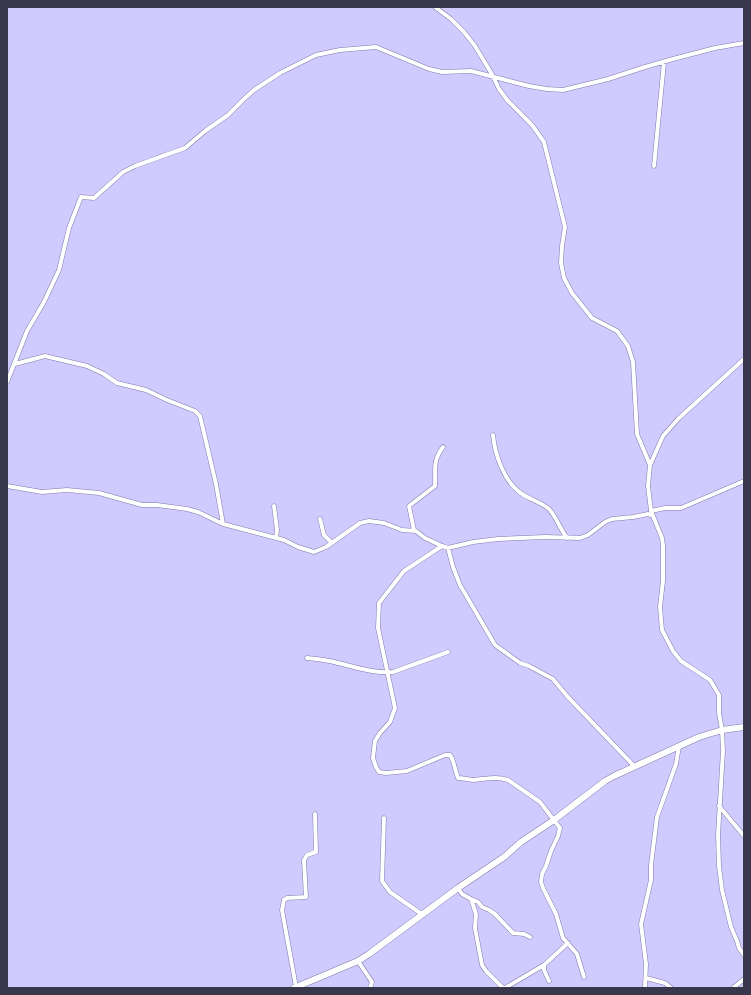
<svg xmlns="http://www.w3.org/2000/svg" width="751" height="995" font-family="Jost,sans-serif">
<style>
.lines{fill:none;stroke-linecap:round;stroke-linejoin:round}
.minor-casing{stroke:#7f7aa8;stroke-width:5}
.secondary-casing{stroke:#7f7aa8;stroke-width:7}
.minor{stroke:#fff;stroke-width:4}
.secondary{stroke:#fff;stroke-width:6}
</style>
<rect width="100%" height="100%" fill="#d0cbfe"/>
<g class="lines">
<defs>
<path id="minor" d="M 435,7 L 451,19 L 464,32 L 475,46 L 493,76 L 499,89 L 508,101 L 532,125 L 544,142 L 565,227 L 562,246 L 561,263 L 564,278 L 572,293 L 592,318 L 617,331 L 628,346 L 633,362 L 637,434 L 650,465 L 648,486 L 651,511 L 662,538 L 663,546 L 663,581 L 660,607 L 662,630 L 673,651 L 681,661 L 710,680 L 719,695 L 719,713 L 722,730 L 723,751 L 718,835 L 719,866 L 722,890 L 731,927 L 737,941 L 739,948 L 744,955
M 654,166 L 664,62
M 15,364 L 45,356 L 87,366 L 104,374 L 117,383 L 146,390 L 167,400 L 195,411 L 200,416 L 216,484 L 223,524
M 7,382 L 27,331 L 44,302 L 59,270 L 69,228 L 81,197 L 94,198 L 123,172 L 135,166 L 185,148 L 205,131 L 228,115 L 245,98 L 254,90 L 280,73 L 316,55 L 340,50 L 376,47 L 429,69 L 442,72 L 471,71 L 529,86 L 547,89 L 563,90 L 608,79 L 645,67 L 673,59 L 715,48 L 744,43
M 493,435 C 495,455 504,482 522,494 C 531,500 541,502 549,509 C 557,518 560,529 567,538
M 650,465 L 663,436 L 679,418 L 744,359
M 7,486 L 42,492 L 67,490 L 99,493 L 142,505 L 157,505 L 187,509 L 198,512 L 223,524 L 284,540 L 298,547 L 314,552 L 326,547 L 360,523 L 369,521 L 384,523 L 402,530 L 416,531 L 425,538 L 442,546 L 448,548 L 473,542 L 498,539 L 545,537 L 580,538 L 588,535 L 605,522 L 612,519 L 633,517 L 648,514 L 653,516
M 274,506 L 277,530 L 276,538
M 651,511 L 665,508 L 681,508 L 744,481
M 320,519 L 324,535 L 332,543
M 414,530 L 409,506 L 435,486 C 436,469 432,462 443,447
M 442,546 L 404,571 L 379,603 L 378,628 L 395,708 L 390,722 L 380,733 L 375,741 L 373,758 L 376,767 L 379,772 L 386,773 L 407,771 L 445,755 L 450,755 C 454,760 455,771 458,778 C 464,778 469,780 474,780 C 486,779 496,776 508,780 L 540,802 L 560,828 L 558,836 L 551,851 L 546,866 L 542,874 L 541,882 L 543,888 L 556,914 L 563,938 L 577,954 L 584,977
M 448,548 L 453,567 L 460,585 L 495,645 L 520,663 L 529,666 L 553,679 L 567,696 L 635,767
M 307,658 C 318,659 328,660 338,663 C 356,667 375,674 393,672 L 448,652
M 719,806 L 744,836
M 384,818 L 382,881 L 390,892 L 423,915
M 458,888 L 462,894 L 471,899 L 478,902 L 482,907 L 489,910 L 495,914 L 513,933 L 524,934 L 530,937
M 471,899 L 476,914 L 475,928 L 482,965 L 486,971 L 503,988
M 358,961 L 372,982 L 370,988
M 646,978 L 665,983 L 671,988
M 549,981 L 544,970 L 544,965 L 568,943
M 296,987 L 282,910 L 284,900 L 287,898 L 306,897 L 304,860 L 307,855 L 316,852 L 315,814
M 505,988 L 544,965
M 645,988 L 646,964 L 641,924 L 651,880 L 651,865 L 657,817 L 676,764 L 679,746
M 733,988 L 744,979"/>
<path id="secondary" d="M 294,988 L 358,961 L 369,954 L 458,888 L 504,857 L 521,842 L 554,820 L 605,781 L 614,776 L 699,737 L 722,730 L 744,727"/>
</defs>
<use href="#minor" class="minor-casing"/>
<use href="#secondary" class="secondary-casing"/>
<use href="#minor" class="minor"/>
<use href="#secondary" class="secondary"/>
</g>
<rect width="751" height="995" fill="none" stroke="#39374b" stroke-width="16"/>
</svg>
